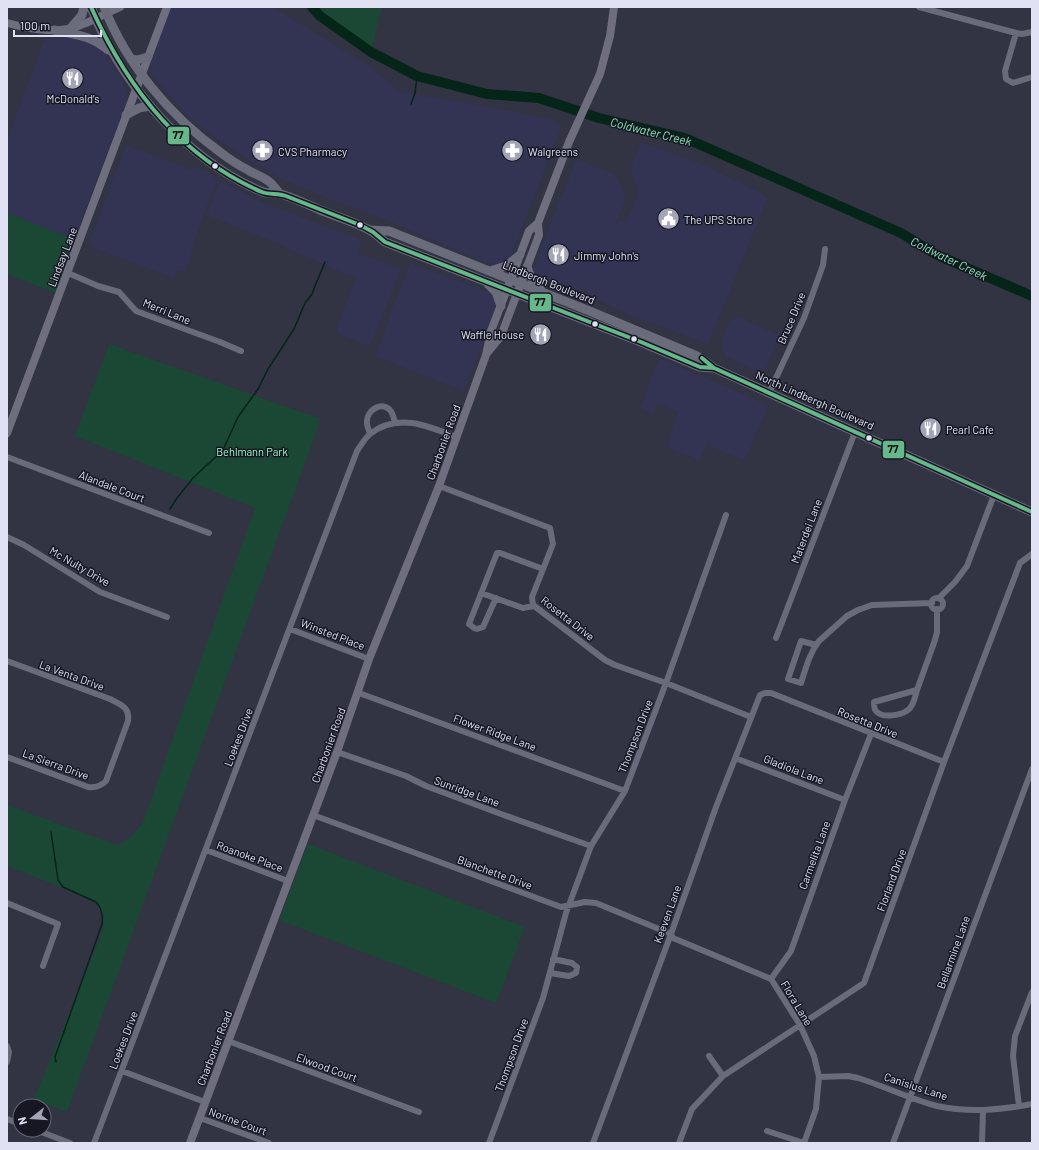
<svg xmlns="http://www.w3.org/2000/svg" width="1039" height="1150" viewBox="0 0 1039 1150" font-family="Barlow,sans-serif">
<style>
.built{fill:#333454}
.green{fill:#1b4834}
.lines{fill:none;stroke-linecap:round;stroke-linejoin:round}
.stream{stroke:#052518;stroke-width:1.5}
.river{stroke:#052518;stroke-width:10}
.street{stroke:#6a6b7a;stroke-width:6}
.secondary{stroke:#6e6e7f;stroke-width:8}
.primary{stroke:#6a6b7b;stroke-width:9}
.bus-1-casing{stroke:#161723;stroke-width:7}
.bus-1{stroke:#66b88b;stroke-width:4}
.bus-dot{fill:#e0e2f4;stroke:#161723;stroke-width:1.5}
.labels{text-anchor:middle;dominant-baseline:central;stroke-width:3;stroke-linejoin:round;paint-order:stroke}
.poi-label{font-size:11px;fill:#e0e2f4;stroke:#161723;text-anchor:start}
.street-label{font-size:11px;fill:#e0e2f4;stroke:#161723}
.park-label{font-size:11px;fill:#9bfbc7;stroke:#161723}
.water-label{font-size:12px;font-style:italic;fill:#89e8b5;stroke:#161723}
.line-badge{stroke:#161723;stroke-width:1.5}
.pale-badge-label{font-size:11px;text-anchor:middle;font-weight:bold;fill:#111}
</style>
<rect width="100%" height="100%" fill="#323343"/>
<!-- built -->
<path class="built" d="M171 7H273L366 64 401 92 491 107 554 120 561 127 511 256 506 262 497 264 487 263 389 221 329 199 282 179 244 157 214 137 186 114 150 73 154 49Z
M77 37 102 49 123 81 127 94V101L74 239 7 213V140L45 38Z
M641 142 702 164 761 193 767 199 708 344 633 316 587 294 584 287 580 295 537 278 533 271 549 226 576 161 578 160 614 174 626 196 614 228 620 221 626 223 639 193 631 170Z
M126 145 192 170 195 167 208 172 215 177 217 183 214 187 194 241 190 259 185 272 177 270 174 278 94 248 90 241Z
M222 181 259 201 362 240 357 253 401 269 371 344 367 346 338 333 337 327 356 279 279 244 207 215 219 183Z
M410 263 489 292 494 296 496 300V307L464 391 375 356Z
M738 317 779 335 765 369 756 371 725 356 721 341 730 320Z
M659 358 768 405 745 460 713 448 708 442 699 460 668 448V445L678 412 658 403 653 413 640 408Z"/>
<!-- green -->
<path class="green" d="M312 7H382L371 52 320 16Z
M7 213 74 239 56 293 7 274Z
M109 344 321 419 67 1112 34 1099 103 931 104 916 96 901 7 866V805L117 845C129 840 135 833 143 822L255 508 75 436Z
M308 844 525 927 496 1003 279 920Z"/>
<g class="lines">
<!-- stream -->
<path class="stream" d="M411 104 415 93 417 76
M170 509 177 498 193 478 223 450 238 417 258 389 268 369 294 329 305 303 312 294 315 286 325 262
M51 832 58 880 63 887 96 902C102 908 103 915 102 924L55 1057 56 1062"/>
<!-- river -->
<path class="river" d="M312 7 320 16 371 52 417 76 487 94 539 98 599 118 685 138 901 233 937 255 1032 296"/>
<!-- street -->
<path class="street" d="M919 7 1016 33 1022 34 1032 32
M1016 33 1005 71 1006 79 1013 83 1032 77
M68 273 98 286 119 292 136 311 144 314 220 342 241 351
M769 393 804 318 823 265 825 249
M370 434C369 430 366 425 367 421 367 410 382 401 390 410 393 413 394 419 395 422
M7 457 209 533
M439 486 550 528 553 544 532 597 533 605 605 660 615 665 666 683 751 717
M7 537 24 545 100 592 167 617
M481 593 523 608 534 606
M496 598 483 627 477 629 474 628 469 624 471 619 497 553H500L543 569
M939 598 955 582 967 566 994 495
M931 604a6 6 0 1 1 12 0a6 6 0 1 1-12 0Z
M290 629 369 659
M776 638 855 432
M816 645 801 641 788 679 801 683C806 668 809 654 819 641L847 616 858 610 872 605 932 603
M7 661 110 699C121 705 130 707 128 721L106 781C101 786 96 788 88 787L7 757
M917 690C915 696 914 706 908 710 902 715 882 719 876 711 874 709 874 705 874 702L917 690 935 640 937 632V609
M359 693 625 791
M337 752 406 776 426 786 501 814 591 846
M735 758 845 800
M313 815 561 907 585 902 596 903 671 934 673 938 771 979 800 1025 814 1056 819 1077 816 1109 804 1143
M206 850 288 881
M7 903 58 924 43 966
M550 973 569 976 576 973 577 967 572 963 553 959
M771 979 791 951 845 800 871 734
M228 1041 419 1112
M7 1046 9 1052 7 1062
M709 1056 723 1076
M122 1071 205 1102
M819 1077 848 1076 858 1078C884 1086 910 1099 937 1106 969 1113 1000 1110 1032 1104
M1019 1106 1013 1056 1015 1036 1032 992
M200 1118 269 1143
M7 1119 20 1124
M36 1130 70 1143
M767 1131 804 1143
M94 1143 357 451C361 445 365 438 370 434 397 412 429 426 456 437
M489 1143 543 998 566 913 591 846 625 791 666 683 726 515
M593 1143 671 934 716 807 760 695 765 693H771L944 762
M679 1143 692 1109 723 1076 864 983 944 762 1020 563 1032 554
M893 1143 1032 769
M982 1143 983 1111"/>
<!-- secondary -->
<path class="secondary" d="M7 23C33 30 61 35 86 23 98 18 108 12 120 7
M488 352 501 336 539 235 538 223 569 142 600 74 610 36 614 7
M7 433 167 7
M190 1143 337 752 369 659 439 486 486 355 491 331 514 271 529 231 538 223"/>
<!-- primary -->
<path class="primary" d="M91 7C121 83 185 160 263 192 268 194 275 192 281 194 294 198 307 204 320 210 335 216 358 223 371 231 376 234 380 238 385 242L641 342 700 367 714 368
M104 7C127 65 170 116 220 152 229 159 238 165 248 170 254 174 261 176 267 180 272 183 276 189 279 193
M70 29 82 15 84 7
M54 30C76 35 91 35 108 50
M131 59 137 60 148 57
M126 115 139 108 150 106
M370 230 389 231 592 312 697 356 702 359 714 368 1032 512
M527 267 532 280 541 290
M490 271 506 266 520 255
M488 284 496 292 501 306"/>
<defs>
<path id="bus-1" d="M91 7C126 85 180 157 262 192 269 195 278 193 286 196L360 225 373 232 385 242 641 342 700 367 714 368
M702 358 714 368 1032 512"/>
</defs>
<!-- bus-1 casing -->
<use href="#bus-1" class="bus-1-casing"/>
<!-- bus-1 -->
<use href="#bus-1" class="bus-1"/>
</g>
<!-- icons -->
<defs>
<symbol id="restaurant-disc" viewBox="-11 -11 22 22"><circle r="9.5" fill="#a3a5b6" stroke="#161723"/><path d="M-5-6h1v4h1v-4h1v4h1v-4h1v5L-1.5 .5V6h-2V.5L-5-1ZM5-6V6H3V1.5H1.5Q1.5-4 5-6Z" fill="#fff"/></symbol>
<symbol id="pharmacy-disc" viewBox="-11 -11 22 22"><circle r="9.5" fill="#a3a5b6" stroke="#161723"/><path d="M-2-6h4v4h4v4h-4v4h-4v-4h-4v-4h4Z" fill="#fff"/></symbol>
<symbol id="civic-disc" viewBox="-11 -11 22 22"><circle r="9.5" fill="#a3a5b6" stroke="#161723"/><path d="M-.6-6.5H3V-4.5H.6V-3L4-1V1h2V6H-6V1h2V-1L-.6-3ZM-1.2 2.5V6h2.4V2.5Z" fill="#fff"/></symbol>
</defs>
<g fill-rule="evenodd">
<use href="#restaurant-disc" x="60" y="66" width="25" height="25"/>
<use href="#pharmacy-disc" x="250" y="138" width="25" height="25"/>
<use href="#pharmacy-disc" x="500" y="138" width="25" height="25"/>
<use href="#civic-disc" x="656" y="206" width="25" height="25"/>
<use href="#restaurant-disc" x="546" y="242" width="25" height="25"/>
<use href="#restaurant-disc" x="528" y="322" width="25" height="25"/>
<use href="#restaurant-disc" x="918" y="416" width="25" height="25"/>
</g>
<!-- markers -->
<g class="bus-dot">
<circle cx="215" cy="166" r="3.5"/>
<circle cx="360" cy="225" r="3.5"/>
<circle cx="595" cy="324" r="3.5"/>
<circle cx="634" cy="339" r="3.5"/>
<circle cx="869" cy="438" r="3.5"/>
</g>
<g class="labels">
<!-- poi labels -->
<g class="poi-label">
<text x="73" y="98" text-anchor="middle">McDonald's</text>
<text x="278" y="151">CVS Pharmacy</text>
<text x="528" y="151">Walgreens</text>
<text x="684" y="219">The UPS Store</text>
<text x="574" y="255">Jimmy John's</text>
<text x="524" y="334" text-anchor="end">Waffle House</text>
<text x="946" y="429">Pearl Cafe</text>
</g>
<!-- street labels -->
<g class="street-label">
<text transform="translate(62 257) rotate(-69)">Lindsay Lane</text>
<text transform="translate(549 282) rotate(22)">Lindbergh Boulevard</text>
<text transform="translate(167 311) rotate(22)">Merri Lane</text>
<text transform="translate(791 318) rotate(-67)">Bruce Drive</text>
<text transform="translate(815 400) rotate(24)">North Lindbergh Boulevard</text>
<text transform="translate(443 442) rotate(-70)">Charbonier Road</text>
<text transform="translate(112 486) rotate(21)">Alandale Court</text>
<text transform="translate(806 531) rotate(-69)">Materdei Lane</text>
<text transform="translate(80 566) rotate(30)">Mc Nulty Drive</text>
<text transform="translate(568 618) rotate(38)">Rosetta Drive</text>
<text transform="translate(333 634) rotate(21)">Winsted Place</text>
<text transform="translate(72 675) rotate(20)">La Venta Drive</text>
<text transform="translate(868 722) rotate(22)">Rosetta Drive</text>
<text transform="translate(495 732) rotate(20)">Flower Ridge Lane</text>
<text transform="translate(635 736) rotate(-69)">Thompson Drive</text>
<text transform="translate(238 737) rotate(-69)">Loekes Drive</text>
<text transform="translate(328 745) rotate(-70)">Charbonier Road</text>
<text transform="translate(56 764) rotate(20)">La Sierra Drive</text>
<text transform="translate(794 769) rotate(21)">Gladiola Lane</text>
<text transform="translate(467 791) rotate(20)">Sunridge Lane</text>
<text transform="translate(814 855) rotate(-70)">Carmelita Lane</text>
<text transform="translate(250 856) rotate(20)">Roanoke Place</text>
<text transform="translate(495 872) rotate(20)">Blanchette Drive</text>
<text transform="translate(891 880) rotate(-70)">Florland Drive</text>
<text transform="translate(667 914) rotate(-70)">Keeven Lane</text>
<text transform="translate(953 952) rotate(-70)">Bellarmine Lane</text>
<text transform="translate(797 1003) rotate(59)">Flora Lane</text>
<text transform="translate(123 1040) rotate(-69)">Loekes Drive</text>
<text transform="translate(214 1048) rotate(-69)">Charbonier Road</text>
<text transform="translate(511 1055) rotate(-70)">Thompson Drive</text>
<text transform="translate(327 1067) rotate(20)">Elwood Court</text>
<text transform="translate(916 1086) rotate(18)">Canisius Lane</text>
<text transform="translate(238 1121) rotate(20)">Norine Court</text>
</g>
<!-- park labels -->
<g class="park-label">
<text x="252" y="451">Behlmann Park</text>
</g>
<!-- water labels -->
<g class="water-label">
<text transform="translate(651 131) rotate(14)">Coldwater Creek</text>
<text transform="translate(949 258) rotate(26)">Coldwater Creek</text>
</g>
</g>
<g class="line-badge">
<rect x="167" y="126" width="23" height="19" rx="4" fill="#66b88b"/>
<rect x="529" y="293" width="23" height="19" rx="4" fill="#66b88b"/>
<rect x="882" y="440" width="23" height="19" rx="4" fill="#66b88b"/>
</g>
<g class="pale-badge-label">
<text x="178" y="139">77</text>
<text x="540" y="306">77</text>
<text x="893" y="453">77</text>
</g>
<!-- border -->
<rect width="1039" height="1150" fill="none" stroke="#e0e2f4" stroke-width="16"/>
<!-- north arrow -->
<g transform="translate(32 1118) rotate(253)"><circle r="19" fill="#161723" stroke="#676877"/>
<path d="M0-3L7 15L0 10L-7 15Z" fill="#a3a5b6"/>
<text y="-6" font-size="11" font-weight="bold" text-anchor="middle" fill="#e0e2f4">N</text>
</g>
<!-- scale -->
<path d="M14 30v6h87v-6" fill="none" stroke="#e0e2f4" stroke-width="2"/>
<text x="20" y="30" font-size="12" fill="#e0e2f4" stroke="#161723" stroke-width="3" paint-order="stroke">100 m</text>
</svg>
